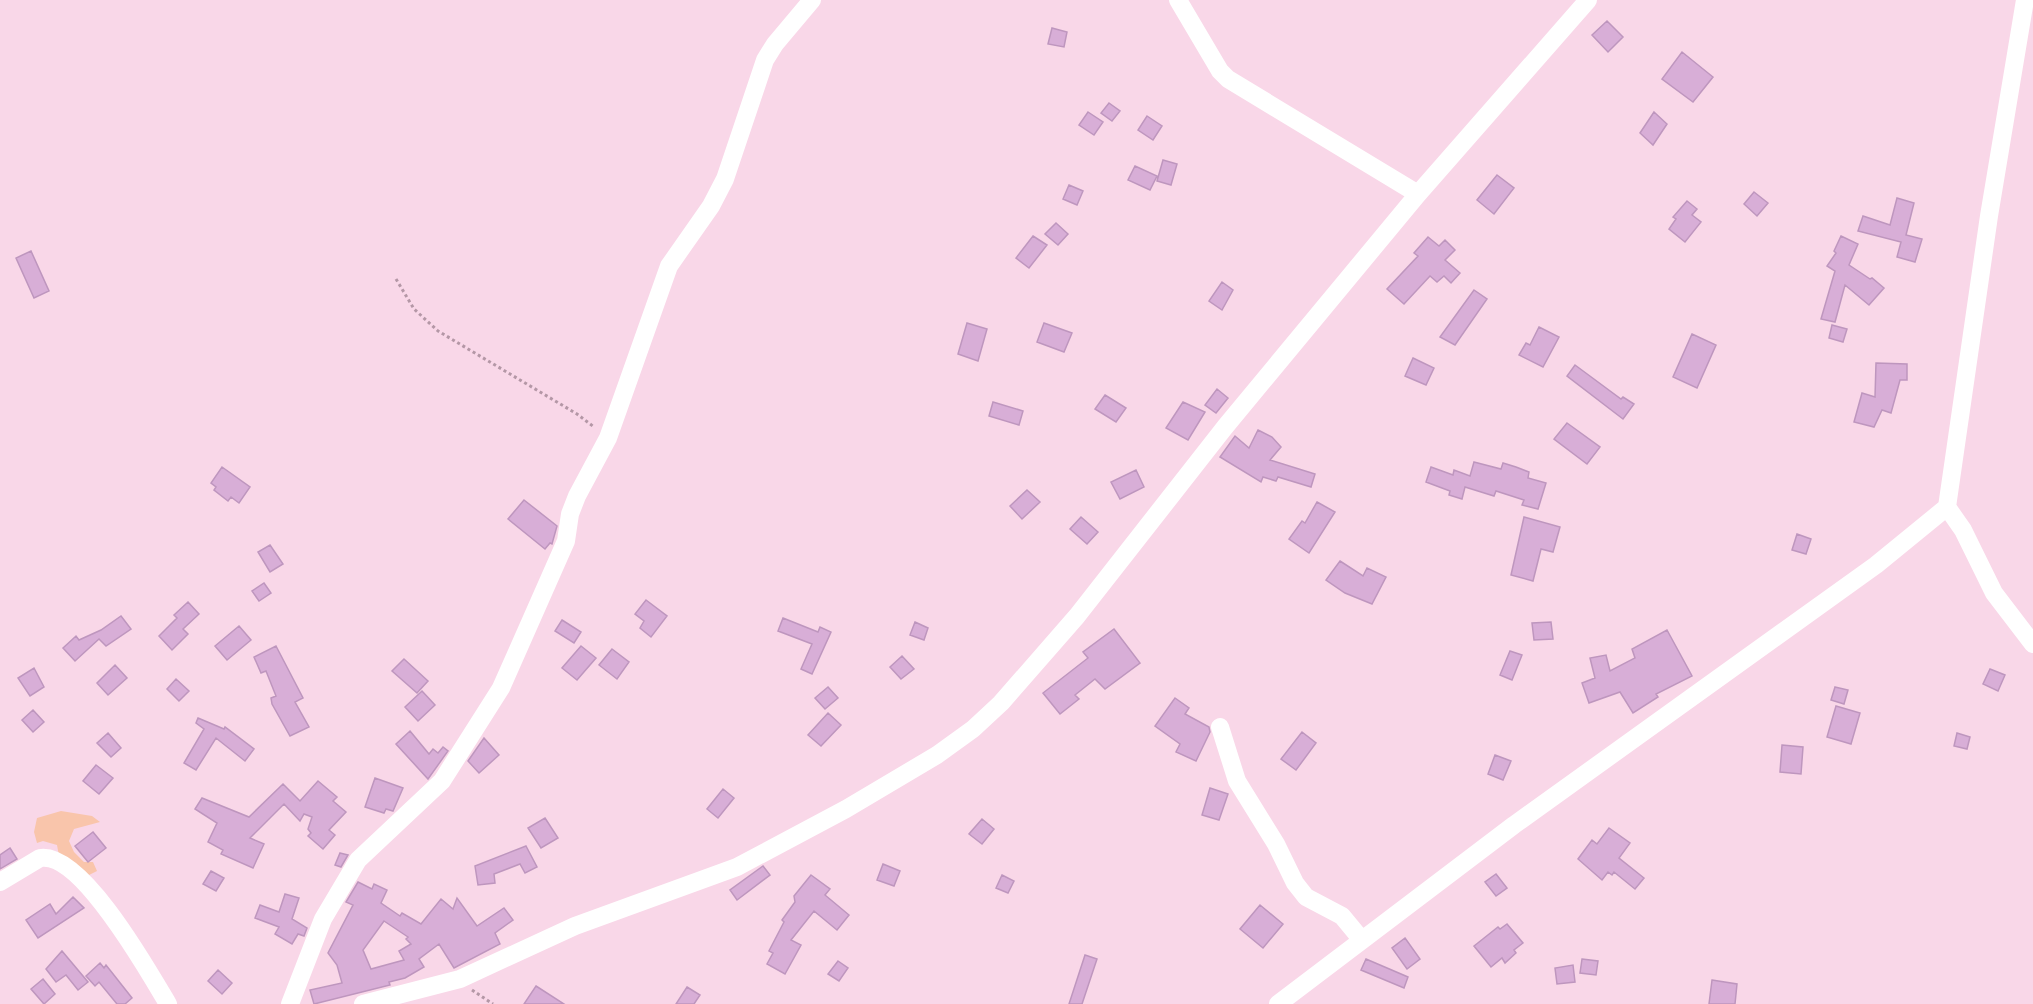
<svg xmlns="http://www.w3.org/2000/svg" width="2033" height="1004" viewBox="0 0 2033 1004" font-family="Jost,sans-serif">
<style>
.green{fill:#f9c5ab}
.building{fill:#d8aed7;stroke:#be96be;stroke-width:1.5;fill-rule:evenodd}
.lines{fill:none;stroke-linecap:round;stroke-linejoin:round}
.path{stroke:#b497a6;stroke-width:3;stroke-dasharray:3 3;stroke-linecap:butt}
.minor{stroke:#fff;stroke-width:18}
</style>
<rect width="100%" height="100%" fill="#f9d7e8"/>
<!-- green -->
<path class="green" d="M61 811 92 816 100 822 74 829 69 841 74 852 84 862H93L97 871 89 875 59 856 57 845 43 841 37 843 34 832 37 818Z"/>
<!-- building -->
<path class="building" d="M1607 21 1623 37 1608 52 1592 35Z
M1052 28 1067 32 1064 47 1048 44Z
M1682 52 1713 77 1693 102 1662 79Z
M1109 103 1120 111 1112 121 1101 113Z
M1088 112 1103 122 1094 135 1079 125Z
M1654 112 1667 124 1653 145 1640 133Z
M1147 116 1162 126 1153 140 1138 130Z
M1163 160 1177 164 1171 185 1157 181Z
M1135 166 1157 176 1150 190 1128 180Z
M1497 175 1514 188 1494 214 1477 200Z
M1069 185 1083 191 1077 205 1063 199Z
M1754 192 1768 203 1757 216 1744 204Z
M1897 198 1914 203 1906 235 1922 239 1915 262 1897 257 1901 242 1858 231 1863 216 1890 225Z
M1687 201 1697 209 1692 215 1701 222 1685 242 1669 229 1676 219 1673 217Z
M1056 223 1068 234 1058 245 1045 234Z
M1033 236 1047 245 1029 268 1016 258Z
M1841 236 1858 244 1849 265 1870 279 1872 278 1884 288 1869 305 1845 285 1835 322 1821 319 1835 271 1827 266 1836 253 1834 251Z
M1428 237 1439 246 1445 240 1455 250 1445 260 1460 273 1451 283 1444 276 1437 282 1430 276 1404 304 1387 289 1418 256 1414 253Z
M31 251 49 291 34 298 16 258Z
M1222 282 1233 290 1222 310 1209 301Z
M1474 290 1487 299 1455 345 1440 337Z
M967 323 987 329 978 361 958 354Z
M1044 323 1072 333 1064 352 1037 342Z
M1832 325 1847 329 1843 342 1829 338Z
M1539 327 1559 337 1543 367 1519 355 1526 343 1530 345Z
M1692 334 1716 345 1697 388 1673 377Z
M1413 358 1434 368 1426 385 1405 376Z
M1876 363 1907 364V380H1900L1891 413 1882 410 1874 427 1854 422 1862 393 1875 397Z
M1575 365 1621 399 1623 397 1634 404 1623 419 1567 376Z
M1217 389 1228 398 1216 413 1205 405Z
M1105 395 1126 408 1116 422 1095 409Z
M993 402 1023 411 1019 425 989 416Z
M1183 402 1205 412 1188 440 1166 428Z
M1567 423 1600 447 1587 464 1554 439Z
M1258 430 1272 437 1281 447 1270 460 1315 474 1311 487 1278 477 1276 481 1263 477 1261 482 1220 457 1235 436 1249 448Z
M1474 462 1501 469 1503 463 1516 467 1529 472 1528 478 1546 483 1538 509 1522 505 1524 500 1496 491 1494 496 1465 487 1462 499 1449 495 1450 491 1426 482 1431 467 1453 475 1454 470 1470 476Z
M222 467 250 487 239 503 231 497 228 501 214 490 216 487 211 483Z
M1136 470 1144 487 1120 499 1111 482Z
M1027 490 1040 502 1022 519 1010 506Z
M524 500 557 526 552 544 550 543 545 549 508 519Z
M1317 502 1335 512 1309 553 1289 539 1302 521 1305 523Z
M1081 517 1098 532 1087 544 1070 529Z
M1524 517 1560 527 1553 552 1541 549 1533 581 1511 575Z
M1797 534 1811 539 1806 554 1792 550Z
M270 545 283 564 270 572 258 552Z
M1340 561 1363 576 1367 568 1386 577 1372 604 1345 593 1326 580Z
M264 583 271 593 259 601 252 591Z
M646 600 667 616 651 637 640 628 644 621 635 614Z
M188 602 199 614 183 629 188 634 172 650 159 636 177 618 174 615Z
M121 616 131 629 106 646 99 639 75 661 63 648 76 636 79 640 101 630Z
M783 618 818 632 820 627 831 632 812 674 801 669 812 644 778 631Z
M562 620 581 632 574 643 555 631Z
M915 622 928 628 924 640 910 635Z
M1551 622 1553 639 1534 640 1532 623Z
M239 626 251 640 227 660 215 646Z
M1114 629 1140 663 1105 689 1095 679 1075 695 1079 699 1060 714 1043 693 1088 658 1083 652Z
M1667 630 1692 676 1656 694 1658 697 1633 713 1620 692 1589 703 1582 683 1595 678 1590 658 1606 655 1610 671 1635 658 1632 649Z
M276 646 303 698 295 702 309 727 290 736 272 704 271 698 276 696 266 671 261 673 254 657Z
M581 646 596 658 577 680 562 668Z
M612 649 629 662 617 679 599 665Z
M1510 651 1522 655 1512 680 1500 675Z
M902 656 914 669 901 679 890 667Z
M404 659 428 681 417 693 392 671Z
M115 665 127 678 108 695 97 683Z
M34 668 44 687 30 696 18 678Z
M1990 669 2005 675 1998 691 1983 684Z
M176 679 189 691 179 701 167 689Z
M828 687 838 698 825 709 815 698Z
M1835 687 1848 690 1844 704 1831 700Z
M422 691 435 705 418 721 405 707Z
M1175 698 1189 708 1185 714 1209 727 1210 732 1196 761 1176 752 1180 744 1155 726Z
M1836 706 1860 713 1851 744 1827 737Z
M33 710 44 722 33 732 22 720Z
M828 713 841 725 821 746 808 735Z
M198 718 224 729 225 727 254 749 245 761 216 738 196 770 184 763 204 729 196 723Z
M410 731 429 754 433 749 438 753 443 747 448 751 428 779 396 744Z
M1302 732 1316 743 1296 770 1281 759Z
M108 733 121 748 111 757 97 743Z
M1957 733 1970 737 1967 749 1954 746Z
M484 738 499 755 479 773 468 761Z
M1782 745 1803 747 1801 774 1780 772Z
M1495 755 1511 761 1503 780 1488 774Z
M96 765 113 778 99 794 83 781Z
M375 778 403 788 393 811 386 809 384 813 365 807Z
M318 781 337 797 333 801 346 812 329 830 335 835 323 849 308 836 311 833 308 829 312 817 304 814 300 821 284 804 250 838 264 844 253 868 221 854 223 850 208 842 217 823 195 809 202 798 249 817 283 784 300 801Z
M1210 788 1228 794 1219 820 1202 815Z
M723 789 734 798 718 818 707 809Z
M545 818 558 838 541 848 528 828Z
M982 819 994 829 982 844 969 834Z
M1609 828 1630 843 1619 858 1644 878 1635 889 1614 872 1612 875 1608 872 1602 880 1578 859 1592 840 1597 844Z
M93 832 106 848 88 862 75 846Z
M526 846 537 867 525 873 520 864 494 874 495 883 478 885 475 866Z
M10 848 17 859 0 869V855Z
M340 853 348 855 341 867 335 865Z
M883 864 900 871 894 886 877 880Z
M763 866 770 875 737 900 730 890Z
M211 871 224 878 216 891 203 884Z
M1496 874 1507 888 1496 896 1485 882Z
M811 875 830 889 825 895 849 915 837 930 814 911 791 940 801 945 785 974 767 964 773 953 769 951 784 922 782 920 795 902 794 896Z
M1002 875 1014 881 1008 893 996 888Z
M358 882 372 889 374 884 387 890 381 903 400 916 402 913 421 924 441 899 453 909 457 898 477 926 504 908 513 920 495 933 500 944 454 968 439 944 419 959 424 967 405 978 389 982 390 985 314 1004 310 990 342 983 337 965 328 953 353 905 346 902ZM384 921 408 937 406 939 411 944 399 951 404 960 371 969 363 950Z
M285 894 299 898 292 919 307 928 304 936 298 934 292 944 275 934 279 927 255 918 260 905 279 912Z
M73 897 84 908 38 938 26 920 50 904 56 914Z
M1260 905 1283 924 1263 948 1240 929Z
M1507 924 1523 943 1514 950 1516 953 1505 963 1502 958 1491 967 1474 946 1498 927 1500 929Z
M1405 938 1420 959 1407 969 1392 948Z
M62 951 88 982 78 990 66 975 56 982 46 969Z
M1085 955 1097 959 1082 1004H1069Z
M1366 959 1408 977 1404 988 1361 970Z
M1582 959 1598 961 1596 975 1580 973Z
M838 961 848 968 839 981 828 974Z
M100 963 104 968 106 965 132 998 125 1004H117L99 982 95 986 86 976Z
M1573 965 1575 982 1557 984 1555 968Z
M218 970 232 983 222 994 208 981Z
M43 979 55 994 44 1004 31 989Z
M1712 980 1737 984 1735 1004H1709Z
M536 986 564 1004H524Z
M687 987 700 995 694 1004H676Z"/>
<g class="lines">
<!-- path -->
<path class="path" d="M396 279 414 309 438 331 577 414 594 427
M472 990 493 1004"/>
<!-- minor -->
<path class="minor" d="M1178 0 1220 71 1228 79 1418 194
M1947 507 1963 530 1994 593 2033 644
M1220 727 1237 781 1276 844 1295 883 1306 897 1342 916 1361 939
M0 882 40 858C81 851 149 972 168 1004
M290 1004 323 919 358 860 442 781 501 688 566 541 570 514 577 496 608 438 669 266 711 206 725 179 765 60 775 44 812 0
M363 1004 460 979 575 926 737 867 846 809 937 755 973 729 1001 703 1077 616 1225 427 1418 194 1588 0
M1278 1004 1514 825 1876 565 1947 507 1989 216 2025 0"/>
</g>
</svg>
